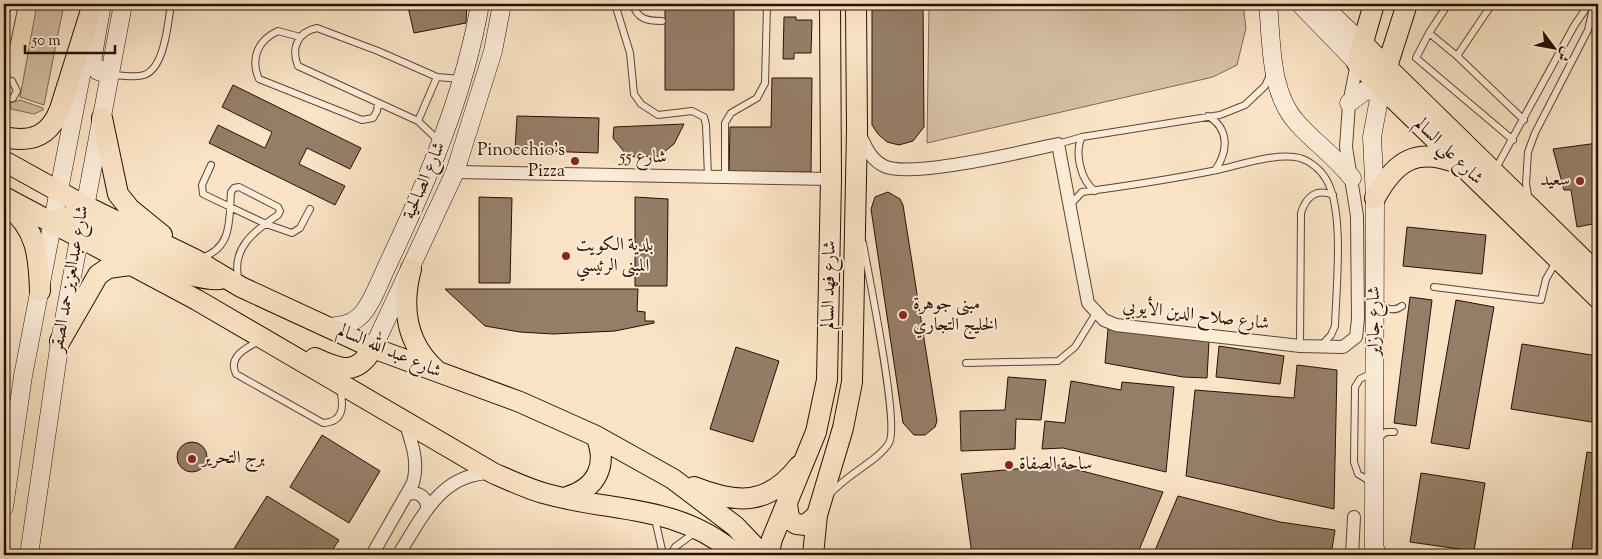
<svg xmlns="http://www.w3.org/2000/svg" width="1602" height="559" viewBox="0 0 1602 559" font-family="'Sorts Mill Goudy',Amiri,serif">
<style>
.green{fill:#d6c0a4;stroke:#7e6854}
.building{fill:#957e68;stroke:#271003}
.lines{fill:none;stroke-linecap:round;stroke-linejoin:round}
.lane-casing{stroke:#5c4534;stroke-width:8}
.street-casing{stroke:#5c4534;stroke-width:14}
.secondary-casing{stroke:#271003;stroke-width:19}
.primary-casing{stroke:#271003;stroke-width:22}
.lane{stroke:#fcedd9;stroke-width:6}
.street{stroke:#fcedd9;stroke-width:12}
.secondary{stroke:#fcedd9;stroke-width:18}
.primary{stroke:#fae4c5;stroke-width:20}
.poi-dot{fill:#8f2418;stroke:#fcedd9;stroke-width:2}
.labels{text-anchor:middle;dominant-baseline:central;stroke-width:4;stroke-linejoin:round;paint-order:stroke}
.poi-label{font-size:18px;fill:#271003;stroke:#fcedd9;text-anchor:start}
.street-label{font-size:18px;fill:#271003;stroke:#fcedd9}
</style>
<rect width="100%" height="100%" fill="#fae4c5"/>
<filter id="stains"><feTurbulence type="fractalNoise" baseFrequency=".004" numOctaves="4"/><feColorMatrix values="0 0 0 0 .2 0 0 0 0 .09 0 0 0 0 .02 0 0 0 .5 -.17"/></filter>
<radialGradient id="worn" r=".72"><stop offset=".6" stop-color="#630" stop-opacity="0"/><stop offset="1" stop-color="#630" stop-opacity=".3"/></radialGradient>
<!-- green -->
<path class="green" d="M37 4H64L44 105 20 97Z
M929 4H1243L1246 28 1237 65 1213 77 927 143Z
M20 100 43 108V110L34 114 11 109 10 103Z"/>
<!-- building -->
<path class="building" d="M414 4H467L466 23 414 33 408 7 414 6Z
M665 4H734V90H665Z
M872 4H923L924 127 913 141 899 145 887 142 878 134 872 125Z
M784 17H796V20H812L811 53H794V59H783Z
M772 78H812L811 172H729L730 127H771Z
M233 85 361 148 350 169 307 148 299 164 345 186 335 205 209 143 218 125 265 148 272 132 222 107Z
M517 116 599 118 598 153 515 150Z
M684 124 674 144 659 156 635 157 626 154 613 138 614 127Z
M1598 143V195H1593L1598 223 1577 227 1571 190H1564L1553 149Z
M888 192 900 199 903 205 937 421 935 427 925 435H914L903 423 871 209 875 197Z
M479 197 512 198 510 283H479Z
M635 197 668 199 667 286H635Z
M1407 227 1486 235 1482 274 1403 266Z
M445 289H638L637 311 645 312V321H654V323L615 331 553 334 520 332 485 326Z
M1410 297 1432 300 1416 426 1394 423Z
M1456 300 1494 307 1469 449 1431 443Z
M1108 329 1209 341 1207 378 1183 377 1105 363Z
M1522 344 1598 356V423L1511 409Z
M1219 346 1284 356 1280 384 1216 377Z
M736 347 779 361 753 442 710 429Z
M1297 365 1337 370 1334 509 1186 476 1195 390 1294 398Z
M1008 377 1046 380 1041 420 1016 419 1015 449 961 451 960 411 1005 410Z
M1071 381 1121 390 1122 382 1174 387 1166 472 1063 448 1042 449 1045 421 1065 423Z
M322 435 380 471 349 523 290 487Z
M177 457a15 15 0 1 1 30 0a15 15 0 1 1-30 0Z
M1587 452 1598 454V555H1571Z
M1059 465 1163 492 1137 555H972L961 474Z
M1421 473 1485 483 1474 551 1410 542Z
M267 496 339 540 329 555H230Z
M1178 496 1280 522 1335 530 1331 555H1153Z"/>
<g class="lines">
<defs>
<path id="lane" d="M615 4 630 53 634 94 641 104 658 115 692 111 704 117 706 125 708 177
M633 4C637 19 647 21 662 21
M1448 4 1429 33 1457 56 1524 120
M1429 33 1416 58 1513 140
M300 37 278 31C258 40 250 58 259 79L362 120 373 118 377 111 378 103
M1457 56 1492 4
M4 57 15 4
M112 75C122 75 135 78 144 75 165 68 168 22 171 4
M4 79 12 81 17 91 13 98 4 100
M1208 116C1230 129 1228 152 1215 170
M418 121 437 77
M1082 137C1074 153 1081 181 1095 191
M439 141 418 121 298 66C291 49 297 32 317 28L378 51 437 77 460 79
M1058 144 1082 137 1220 115 1245 105 1265 86 1271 73
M211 165 202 185 203 194 266 224 292 233 300 228 310 209
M1495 170 1574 26 1589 4
M725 177V123L731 113 757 98 765 83 767 4
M1529 200 1526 184 1528 152 1535 133 1588 30 1594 4
M1071 204 1082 192C1127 186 1172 179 1217 170 1240 165 1278 152 1300 158 1310 161 1321 170 1326 179 1345 210 1336 289 1335 326L1331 335 1322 345
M201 258C233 248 229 219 231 192L234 188 239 187 278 207 280 211 278 215C254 231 230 249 239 281
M1434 287 1541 300 1546 279 1557 260
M1377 301C1385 308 1393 313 1402 306
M261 340C248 347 227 356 236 374L323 423C344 422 344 406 340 389
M1300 346 1301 213C1306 197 1316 188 1333 195
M966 363 1058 361 1075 347 1096 313
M1372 373 1360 379 1355 387 1354 462 1358 474 1373 483
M1377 439 1386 432H1394
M831 493C846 475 879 460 889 443 900 425 868 273 863 243
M655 519 662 550 661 555
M670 555 675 547 694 533"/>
<path id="street" d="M859 133C866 147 870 159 884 166 910 179 1026 151 1058 144L1088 303 1104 320 1116 325 1300 346 1343 347 1356 337 1358 319 1357 216 1346 147 1349 104 1357 63
M455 172 831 179
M406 495C418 490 428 497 427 510
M372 555 413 483C419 462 412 443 405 422
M398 555C423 517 440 473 492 473
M1352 555 1354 517"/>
<path id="secondary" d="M102 4 92 61 98 71 110 75
M1268 4C1272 43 1269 93 1298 124 1316 144 1335 156 1352 178
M1300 4 1357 63
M1321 4 1362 43
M1349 103 1366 90 1376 92 1379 98
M328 327C339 326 350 325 359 317 371 307 381 278 388 264 428 179 464 96 480 4
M373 348 455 172 493 51 502 4
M4 507 23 376 86 50
M29 555 60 341 123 4
M1378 555 1374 547V517L1375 198 1372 137 1381 88"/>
<path id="primary" d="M1374 4 1357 63 1598 298
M1362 43 1598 274
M1384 76 1407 4
M102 118 118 194 130 209 162 235
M4 137C31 143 50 136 60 109L93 4
M4 161 85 206 196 260 241 287 373 348 520 402 596 436 673 479 735 526 763 555
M4 197 197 300 493 473C509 480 526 488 543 493 612 513 677 503 737 555
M1375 198C1395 161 1416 147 1457 163
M7 206C37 228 39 257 40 291
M53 224 62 217 74 218C113 235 179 282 220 279
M411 269C401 307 406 344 437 371
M60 341 98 275 108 268 130 265
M315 358C341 370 357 376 373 348
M694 487C737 504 768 506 799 466
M567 497C597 488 608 465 596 436
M787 504 789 518 796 524 806 525 817 515
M768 555 772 539 816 432 827 380 831 179 830 4
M813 555 817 515 843 428 852 382 857 129 856 4"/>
</defs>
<!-- lane casing -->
<use href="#lane" class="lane-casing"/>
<!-- street casing -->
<use href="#street" class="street-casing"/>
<!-- secondary casing -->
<use href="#secondary" class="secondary-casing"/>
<!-- primary casing -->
<use href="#primary" class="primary-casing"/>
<!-- lane -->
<use href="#lane" class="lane"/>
<!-- street -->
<use href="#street" class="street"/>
<!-- secondary -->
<use href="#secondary" class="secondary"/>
<!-- primary -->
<use href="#primary" class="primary"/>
</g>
<!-- markers -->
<g class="poi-dot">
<circle cx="575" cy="161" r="5"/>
<circle cx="1580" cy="181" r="5"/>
<circle cx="566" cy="256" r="5"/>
<circle cx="903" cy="315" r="5"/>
<circle cx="192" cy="459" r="5"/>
<circle cx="1009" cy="465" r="5"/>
</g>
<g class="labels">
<!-- poi labels -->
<g class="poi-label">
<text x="565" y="151" text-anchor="end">Pinocchio's<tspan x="565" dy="21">Pizza</tspan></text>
<text x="1570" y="181" text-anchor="end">سعيد</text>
<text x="576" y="246">بلدية الكويت<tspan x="576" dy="21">المبنى الرئيسي</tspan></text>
<text x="913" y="305">مبنى جوهرة<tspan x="913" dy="21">الخليج التجاري</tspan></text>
<text x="202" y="459">برج التحرير</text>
<text x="1019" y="465">ساحة الصفاة</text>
</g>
<!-- street labels -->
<g class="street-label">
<text transform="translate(1448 152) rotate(44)">شارع علي السالم</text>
<text transform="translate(643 158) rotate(1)">شارع 55</text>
<text transform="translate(425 181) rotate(-67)">شارع الصالحية</text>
<text transform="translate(71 279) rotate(-80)">شارع عبدالعزيز حمد الصقر</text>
<text transform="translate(830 285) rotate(-89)">شارع فهد السالم</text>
<text transform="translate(1196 316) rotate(7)">شارع صلاح الدين الأيوبي</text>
<text transform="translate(1375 321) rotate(-90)">شارع جازاير</text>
<text transform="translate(389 352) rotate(23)">شارع عبد الله السالم</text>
</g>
</g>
<!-- margin -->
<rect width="1602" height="559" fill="none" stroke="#fae4c5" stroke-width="20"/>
<rect x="5" y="5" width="1592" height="549" fill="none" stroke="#271003" stroke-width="2.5"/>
<rect x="10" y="10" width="1582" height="539" fill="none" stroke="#271003"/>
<!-- north arrow -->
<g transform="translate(1554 48) rotate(122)" stroke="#fcedd9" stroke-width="4" paint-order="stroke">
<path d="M0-4L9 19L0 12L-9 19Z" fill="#271003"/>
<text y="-8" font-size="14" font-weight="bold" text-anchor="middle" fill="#271003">ش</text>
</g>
<!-- scale -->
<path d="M25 45v8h90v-8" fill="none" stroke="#271003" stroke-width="2.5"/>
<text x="32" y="45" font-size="15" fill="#271003" stroke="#fcedd9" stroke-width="4" paint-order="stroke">50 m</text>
<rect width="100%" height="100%" filter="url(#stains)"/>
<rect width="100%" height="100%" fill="url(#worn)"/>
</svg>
